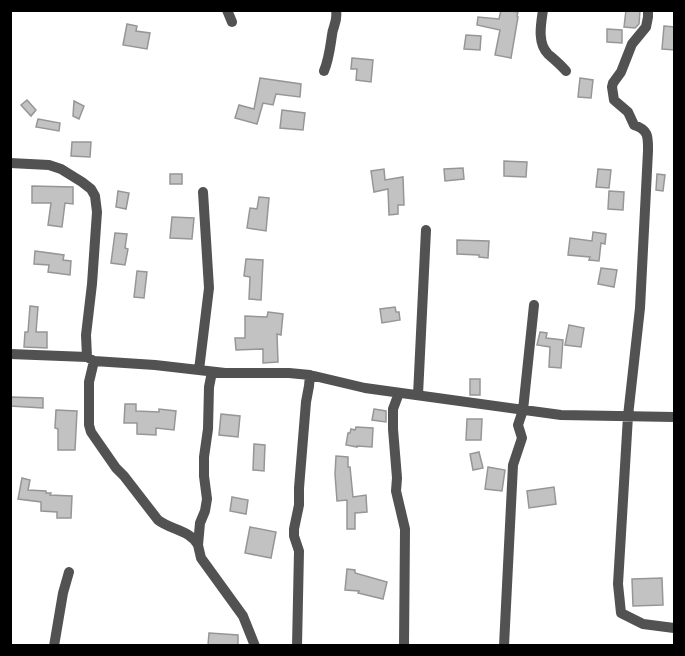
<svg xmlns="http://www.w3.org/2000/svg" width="685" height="656" viewBox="0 0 685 656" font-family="'Space Grotesk',sans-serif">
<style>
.building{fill:#c2c2c2;stroke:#969696;stroke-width:1.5}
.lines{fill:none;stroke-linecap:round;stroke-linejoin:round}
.street{stroke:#525252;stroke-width:10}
</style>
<rect width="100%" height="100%" fill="#fff"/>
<!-- building -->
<path class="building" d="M501 10 518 12 517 16 518 17 511 58 495 55 500 30 477 25 478 17 499 19Z
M626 10H640L639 24 635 28 624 27Z
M127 24 137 26 136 31 150 33 147 49 123 45Z
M664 26 675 27V50L662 49Z
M607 29 622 30V43L607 42Z
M466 35 481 36 480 50 464 49Z
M352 58 373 60 371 82 356 80 357 69H351Z
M260 78 301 84 300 97 276 94 273 105 263 103 257 124 235 118 239 105 254 109Z
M580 78 593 80 591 98 578 97Z
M27 100 36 110 31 116 21 105Z
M74 101 84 106 79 119 73 116Z
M282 110 305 113 303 130 280 128Z
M38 119 60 123 59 131 36 127Z
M72 142H91L90 157 71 156Z
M504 161 527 162 526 177 504 176Z
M463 168 464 179 445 181 444 169Z
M384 169 385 180 403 177 404 205H398V214L389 215 388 189 374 192 371 171Z
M598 169 611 170 609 188 596 187Z
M170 174H182V184H170Z
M657 174 665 175 663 191 656 190Z
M32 186 73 187V204L65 203 62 227 48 225 51 203H32Z
M118 191 129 193 126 209 116 207Z
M609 191 624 192 623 210 608 209Z
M259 197 269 198 266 231 247 228 250 208 257 209Z
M172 217 194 218 192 239 170 238Z
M593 232 606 234 605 244 601 243 599 261 589 260 590 257 568 255 570 238 592 241Z
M115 233 127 234 125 248 128 249 125 265 111 263Z
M457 240 489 241 488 258 479 257V255L457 254Z
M35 251 64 255 63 260 71 261 70 275 48 272 49 265 34 264Z
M246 259 263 260 261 300 249 299 250 277 244 276Z
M601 268 617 270 614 287 598 284Z
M137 271 147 272 144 298 134 297Z
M30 306 38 307 36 332H47V348L24 347 25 332H28Z
M395 307 396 312H399L400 320 382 323 380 309Z
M268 312 283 314 281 335 277 334 278 362 263 363V349L236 350 235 338H245V316L267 317Z
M569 325 584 328 581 347 565 345Z
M540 332 547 333 546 338 563 340 561 368 549 367 550 347 537 345Z
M470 379H480V395H470Z
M10 397 43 398V408L10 406Z
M125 404H136V411L159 412V409L176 411 174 430 156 428V435L137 434V423H124Z
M374 409 386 411V422L372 420Z
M56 410 77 411 75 450H58V429L55 428Z
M221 414 240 416 238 437 219 435Z
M467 419H482L481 440H466Z
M356 427 373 428 372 447 357 446V447L346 445 348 433H350L351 429 355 430Z
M254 444 265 445 264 471 253 470Z
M479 452 483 468 473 470 470 454Z
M336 456 348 457V467H350L353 497 366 495 367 512 355 513V529H347V500L337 501 335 474Z
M488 467 505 470 502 491 485 489Z
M22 478 30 480 28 490 46 491V493H51L50 495 72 496 71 518H57V512L41 511V502L18 499Z
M554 487 556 504 529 508 527 491Z
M232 497 248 500 246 514 230 511Z
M250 527 276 532 271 558 245 553Z
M347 569 355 570V573L387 582 383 599 358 593 359 591 345 590Z
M662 578 663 605 633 606 632 579Z
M209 633 238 635V645H208Z"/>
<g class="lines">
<!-- street -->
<path class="street" d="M227 10 232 22
M543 10C541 24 537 43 548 54 555 60 560 64 566 71
M648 10V17L646 27 632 44 621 72 613 83 612 87 614 100 628 112 634 125C649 130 648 137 648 151L640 308 628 416 618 584 621 613 643 624 674 628
M324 71C329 59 330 48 332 35 333 25 338 22 336 10
M10 163 49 165 61 169 82 182 91 189 95 196 97 212 92 284 86 335 87 357
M10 354 87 357 94 361 155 365 225 373H289L310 375 365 388 561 415 674 417
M94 361 89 382V425L91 432 116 468 124 476 158 520C171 530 190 530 198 545
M199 370 209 288 203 192
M212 372 209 387 208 429 204 457V476L207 499 205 511 200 523 198 545 201 558 243 616 255 646
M399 393 393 409V429L397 478 396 491 405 529 404 646
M418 395 426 230
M54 646 63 593 69 572
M297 646 299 551 294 536V529L299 505V488L306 402 309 386 310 375
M504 646 513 465 522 438 518 425 523 410 534 305"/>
</g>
<!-- border -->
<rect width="685" height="656" fill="none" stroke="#000000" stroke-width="24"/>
</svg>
